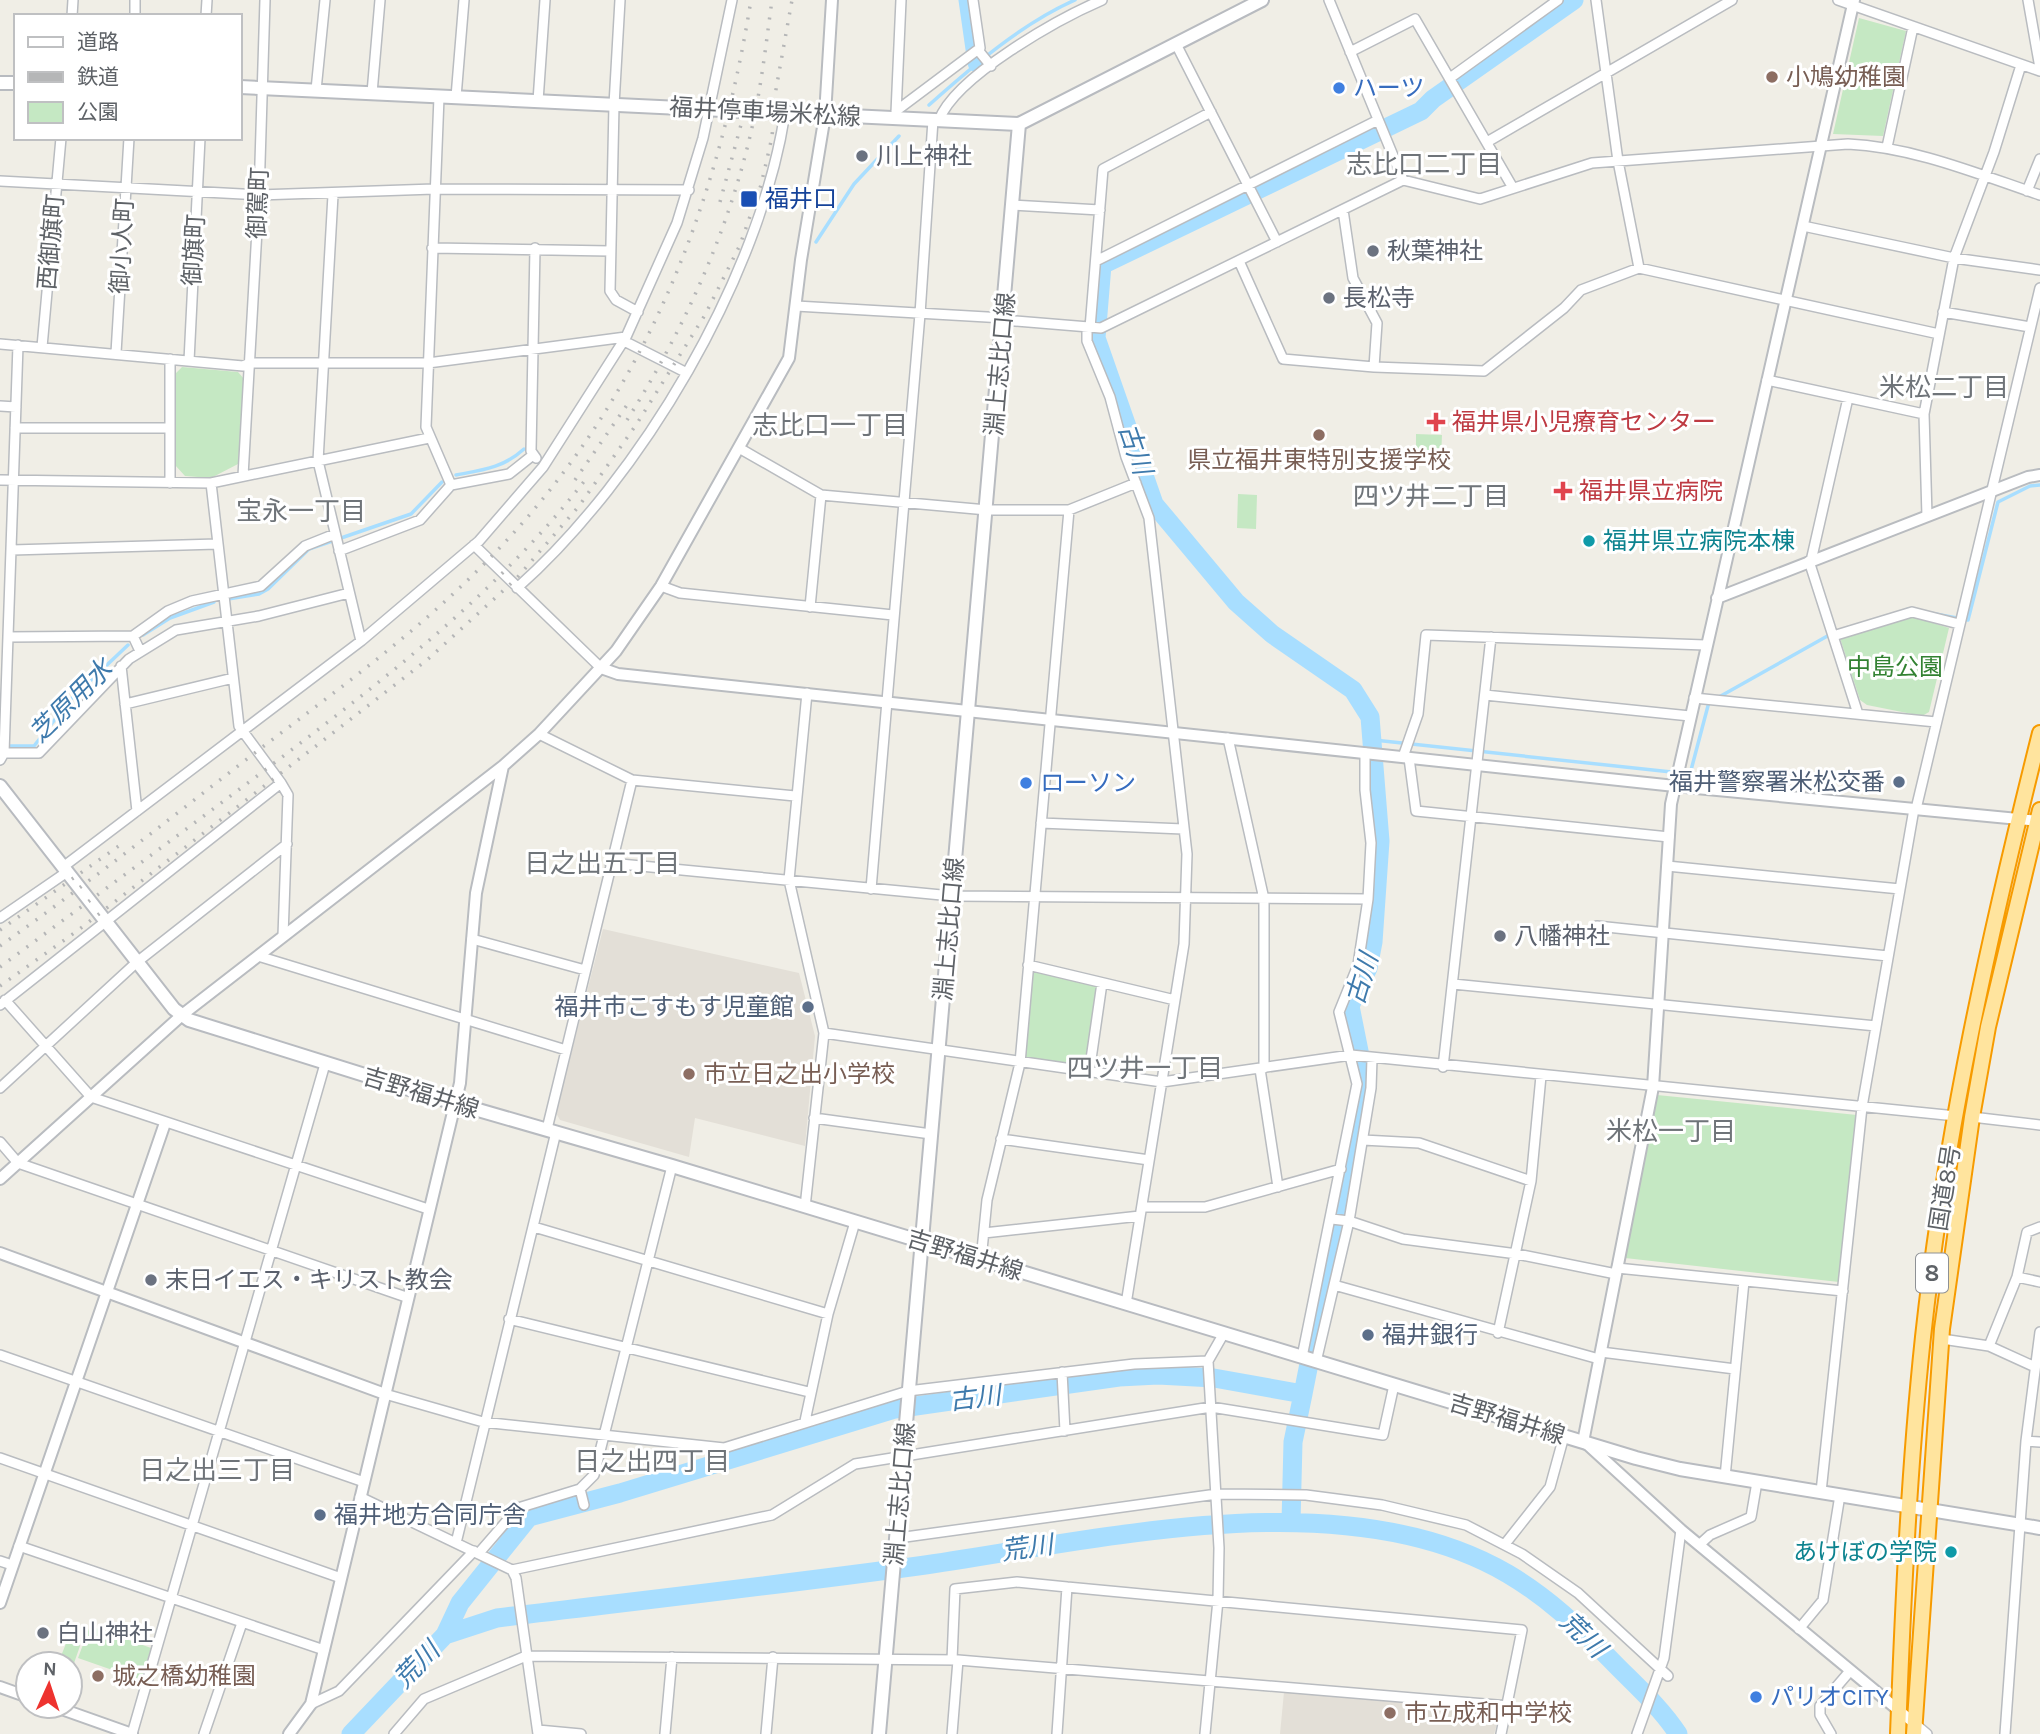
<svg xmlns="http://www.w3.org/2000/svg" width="2040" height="1734" viewBox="0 0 2040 1734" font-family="Karla,'Noto Sans JP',sans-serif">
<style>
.education{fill:#e3dfd7}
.green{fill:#c5e8c3}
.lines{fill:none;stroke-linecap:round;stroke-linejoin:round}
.stream{stroke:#a8deff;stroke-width:3.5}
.river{stroke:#a8deff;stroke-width:19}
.minor-casing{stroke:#b9bcc0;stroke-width:12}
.tertiary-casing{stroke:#b9bcc0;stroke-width:14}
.secondary-casing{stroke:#b8bbc0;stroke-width:16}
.trunk-casing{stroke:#f79b00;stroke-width:18}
.minor{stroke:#fff;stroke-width:9}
.tertiary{stroke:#fff;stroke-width:10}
.secondary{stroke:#fff;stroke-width:12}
.trunk{stroke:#ffe49e;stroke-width:14}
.rail{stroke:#b5b6b7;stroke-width:3.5;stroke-dasharray:2 9;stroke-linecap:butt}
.education-dot{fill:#8d6e63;stroke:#fff;stroke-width:2.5}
.shop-dot{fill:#3f7fe0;stroke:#fff;stroke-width:2.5}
.worship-dot{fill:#6b7280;stroke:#fff;stroke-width:2.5}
.transit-dot{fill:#1a4fb4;stroke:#fff;stroke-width:2.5}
.health-dot{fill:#e0444e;stroke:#fff;stroke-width:2.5}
.culture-dot{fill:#0f9aa8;stroke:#fff;stroke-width:2.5}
.service-dot{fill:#5c6f8a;stroke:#fff;stroke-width:2.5}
.labels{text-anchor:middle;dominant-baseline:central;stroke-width:6;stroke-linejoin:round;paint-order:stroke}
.shield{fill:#fff;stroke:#8e9195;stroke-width:2}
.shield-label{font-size:23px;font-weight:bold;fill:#5e6267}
.education-label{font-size:24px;fill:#785e54;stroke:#fff;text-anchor:start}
.shop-label{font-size:24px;fill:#366cbe;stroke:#fff;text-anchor:start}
.street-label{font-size:24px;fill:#5e6267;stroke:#fff}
.worship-label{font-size:24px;fill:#5b616d;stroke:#fff;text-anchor:start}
.transit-label{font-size:24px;fill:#164399;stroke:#fff;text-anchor:start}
.health-label{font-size:24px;fill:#be3a42;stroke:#fff;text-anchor:start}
.culture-label{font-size:24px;fill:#0d838f;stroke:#fff;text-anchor:start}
.park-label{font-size:24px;fill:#328232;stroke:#fff}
.service-label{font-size:24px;fill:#4e5e75;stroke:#fff;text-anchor:end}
.neighbourhood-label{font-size:26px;fill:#6f7479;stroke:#fff}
.water-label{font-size:26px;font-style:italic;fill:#3e7aac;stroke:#fff}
</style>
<rect width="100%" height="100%" fill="#f0eee6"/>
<!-- education -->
<path class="education" d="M603 929 799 973 815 1036 805 1146 695 1118 689 1157 560 1120 556 1113Z
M1284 1692 1496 1710 1499 1717 1494 1734H1280Z"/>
<!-- green -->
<path class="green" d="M1859 18 1906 31 1883 136 1833 134Z
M182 367 238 372 245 380 238 464 211 478 185 476 175 465 176 373Z
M1416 434 1442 435 1441 458 1416 457Z
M1238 494 1257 495 1256 529 1237 528Z
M1911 616 1949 628 1929 712 1922 716 1867 705 1860 700 1840 638Z
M1028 965 1102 983 1089 1073 1020 1063Z
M1657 1095 1857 1115 1839 1282 1625 1258Z
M90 1626 151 1648 141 1680 78 1658Z
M80 1631V1646L73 1666 59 1661 67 1641 75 1644Z"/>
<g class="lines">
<!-- stream -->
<path class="stream" d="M929 105C973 66 1021 24 1075 0
M816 242 854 184 899 136
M456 475C483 470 503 468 524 449
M228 599 259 594 268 589 309 549 411 514 442 482
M1908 609 1968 620 1998 502 2030 486 2040 485
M143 635 170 618 214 602
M1719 697 1831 634
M1374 740 1690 774 1709 702
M10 746H34L71 699 128 645"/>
<!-- river -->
<path class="river" d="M968 0 977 63
M1291 1522 1293 1442 1303 1394
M445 1635 460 1603 529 1517 620 1493 895 1409 1119 1377 1158 1375 1214 1378 1303 1394 1365 1081 1350 1006 1368 968 1373 942 1380 841 1370 717 1353 690 1272 634 1236 602 1154 504 1096 338 1102 265 1421 111 1433 99 1574 0
M351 1734 445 1635 497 1618C637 1601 778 1585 918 1566 1095 1541 1345 1478 1508 1574 1547 1597 1579 1627 1610 1659 1633 1683 1660 1706 1678 1734"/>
<defs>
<path id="minor" d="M620 0 614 105 610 291 616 300 638 312
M1329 0 1403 180
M1596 0 1618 161 1639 268
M1838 0 2040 71
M2028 0 2040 68
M72 16 73 0
M135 16V0
M206 16 207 0
M1176 44 1277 242
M978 50 991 66
M1350 52 1415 19 1513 188
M1450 78 1558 0
M316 90 325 0
M372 93 380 0
M439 97 426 427 451 485 509 474 533 455
M456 97 464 0
M538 101 545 0
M896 111 980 48 973 0
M896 113 901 0
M939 120C956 76 1058 19 1102 0
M1487 142 1732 0
M1887 147 1913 27
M0 181 259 195 434 189 689 190
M2027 191 2040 159
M333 195 318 461 361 641
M1013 205 1100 210
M1343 210 1353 278 1377 323 1374 367
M1803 226 1954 258 2040 270
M432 248 610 251
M535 248 531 451 536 458
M1096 261 1378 120
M1239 261 1283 359 1374 367 1484 371 1564 308 1581 290 1639 268 1939 334
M796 306 1004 318
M1943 312 2030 327
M1003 320 1101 328 1403 180 1480 199 1592 163 1848 144C1913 147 1978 174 2040 195
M1087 328V341L1110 397 1126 457 1149 518 1187 854 1184 944 1126 1304
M1090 328 1103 169 1211 112
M624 341 685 372
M0 344 243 366 250 363H428L626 337
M42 347 61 138
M116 353 129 138
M189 361 200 138
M1767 380 1924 414
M0 406 16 407
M15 428H170
M739 448 821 495 987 510H1069L1136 483
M243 476 259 195 265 0
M0 480 211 483 429 438
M170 483V359
M211 483 239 726 281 783
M1927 516 1924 414 1954 258 1994 152 2021 65
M474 545 601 668
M12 550 217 544
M339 551 420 520 451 485
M1809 561 1858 714
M1811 561 1848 398
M661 586 680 593 893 615
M517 588C641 478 760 277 785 113
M810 607 821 495
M133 636 168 611 192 601 261 586 305 546 335 534
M1833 636 1912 612 1959 624
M8 637 133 636 140 651
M121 666 137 811
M1485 695 1690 716
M1694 698 1936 722
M125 704 233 678
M539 734 632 780 795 796
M1228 738 1264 899V1068
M4 753H39L129 659 176 630 259 616 349 593
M1403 757 1418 714 1426 635 1705 645
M1409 758 1416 811 1669 837
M0 760 4 753 18 345
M1916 809 2040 288
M1041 823 1183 829
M610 863 952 896 1368 899
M1667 866 1900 889
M63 867 361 641 479 541 543 467 626 337 677 223 703 138 732 0
M871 889 920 314 933 120
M0 918 67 872
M1597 926 1888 956
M472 939 585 970
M258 956 566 1050
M1028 965 1175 1000
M1453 984 1876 1026
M5 1000 91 1097 428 1209
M0 1005 281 783 288 795 283 936
M824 1033 1162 1082 1351 1055 1956 1116
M1443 1067 1491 637
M1260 1069 1278 1187
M1089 1073 1102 983
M0 1088 137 962 287 844
M1972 1117 2040 1125
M814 1118 931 1134
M547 1129 632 780
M1001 1139 1149 1160
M1363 1140 1419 1143 1531 1181
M0 1142 18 1163 406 1297
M805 1207 824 1033 789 880 807 693
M1142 1207H1205L1341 1169
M1332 1219 1349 1221 1403 1239 1517 1254 1616 1274
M534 1227 828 1314
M984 1233 1140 1216
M981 1260 987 1200 1020 1063 1069 510
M1617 1268 1843 1291
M2017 1277 2040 1282
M1334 1285 1599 1359
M509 1319 809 1392
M1498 1333 1531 1181 1541 1076
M1942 1339 1989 1346 2035 1367
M1989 1346 2017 1277 2027 1232 2040 1227
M1601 1352 1735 1369
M0 1355 364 1482
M1302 1357 1357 1084 1339 1012 1358 965 1368 899 1371 843 1365 790V753
M1316 1362 1349 1221 1371 1088 1372 1059
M1062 1372 1065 1431
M385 1394 483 1422 724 1448 908 1391 1134 1364 1208 1361
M805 1421 828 1314 855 1222
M2026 1441 2040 1442
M0 1458 341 1578
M1725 1477 1744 1281
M580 1489 584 1505
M1821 1492 1862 1107 1914 809
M360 1497 512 1570 772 1515 855 1464 1211 1407 1383 1435 1394 1385
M898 1538 1217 1494 1306 1495 1382 1505 1466 1525 1522 1554 1578 1593 1668 1676
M456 1543 556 1132
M1505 1544 1550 1487 1564 1436
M1699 1545 1710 1535 1751 1517 1757 1482
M19 1546 324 1650
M479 1553 518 1508 580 1489 594 1475 672 1166
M0 1561 12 1565
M512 1570 516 1578 538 1734
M1799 1629 1823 1600 1840 1495
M952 1660 955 1589 1017 1582 1067 1587
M311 1704 339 1691 474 1551
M1914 1723 1927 1734
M538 1730 581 1734
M132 1734 325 1064
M204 1734 242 1623
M394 1734 424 1699 526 1656 958 1660 1509 1706
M665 1734 672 1657
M766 1734 773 1657
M952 1734 958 1660
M1057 1734 1067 1587 1522 1630 1501 1734
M1205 1734 1218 1600 1219 1548 1208 1361 1224 1333
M1637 1734 1664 1658 1681 1530
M1831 1734 1820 1715V1706L1850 1671
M2005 1734 2026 1441 2040 1332"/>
<path id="tertiary" d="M1717 598 2028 477 2040 475
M601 668 618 674 1675 786 2040 821
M0 1179 182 1015 503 766 539 734 616 651 661 586 789 358 801 260 825 115 832 0
M0 1253 385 1394
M1583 1442 1653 1087 1671 804 1854 0
M1586 1443 1681 1530 1914 1723
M0 1603 165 1123
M0 1687 28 1697
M53 1706 132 1734
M289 1734 311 1704 460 1083 476 893 503 766"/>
<path id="secondary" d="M0 83H16
M240 87 1019 124 1262 0
M0 786 174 1009 189 1020 454 1103 672 1166 1636 1458 1680 1469 2040 1528
M879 1734 1019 124"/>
<path id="trunk" d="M1898 1734C1903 1602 1909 1469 1923 1337 1945 1133 1990 932 2040 733
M1914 1734 1942 1329 1972 1117 1988 1027 2040 810"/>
</defs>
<!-- minor casing -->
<use href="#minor" class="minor-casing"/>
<!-- tertiary casing -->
<use href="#tertiary" class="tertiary-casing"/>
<!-- secondary casing -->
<use href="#secondary" class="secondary-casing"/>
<!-- trunk casing -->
<use href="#trunk" class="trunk-casing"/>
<!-- minor -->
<use href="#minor" class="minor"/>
<!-- tertiary -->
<use href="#tertiary" class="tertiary"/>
<!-- secondary -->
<use href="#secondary" class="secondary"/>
<!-- trunk -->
<use href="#trunk" class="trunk"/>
<!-- rail -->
<path class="rail" d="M720 202 745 110
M627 420C682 333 728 233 751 132 761 89 766 44 772 0
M575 480 627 405
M0 930 123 843
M0 946C87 884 171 818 256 752 332 694 411 637 479 569 638 412 716 217 751 0
M0 967C97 895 194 824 290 751 399 668 506 584 589 475
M0 986 77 931 427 660 516 579 579 506 636 425 705 315 740 245 761 185 772 137 775 95 792 0"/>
</g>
<!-- markers -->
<g class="education-dot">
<circle cx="1772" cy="77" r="7"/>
<circle cx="1319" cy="435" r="7"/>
<circle cx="689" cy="1074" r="7"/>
<circle cx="98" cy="1676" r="7"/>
<circle cx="1390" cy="1713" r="7"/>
</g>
<g class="shop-dot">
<circle cx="1339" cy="88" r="7"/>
<circle cx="1026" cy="783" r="7"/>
<circle cx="1756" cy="1697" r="7"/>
</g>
<g class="worship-dot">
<circle cx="862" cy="156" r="7"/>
<circle cx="1373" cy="251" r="7"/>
<circle cx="1329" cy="298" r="7"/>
<circle cx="1500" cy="936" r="7"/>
<circle cx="151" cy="1280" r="7"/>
<circle cx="43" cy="1633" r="7"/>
</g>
<rect class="transit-dot" x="740" y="190" width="18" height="18" rx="3.5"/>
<g class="health-dot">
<path d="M1432.5 411.5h7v7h7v7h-7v7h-7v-7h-7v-7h7z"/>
<path d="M1559.5 480.5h7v7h7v7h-7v7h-7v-7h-7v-7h7z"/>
</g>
<g class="culture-dot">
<circle cx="1589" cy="541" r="7"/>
<circle cx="1951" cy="1552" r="7"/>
</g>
<g class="service-dot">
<circle cx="1899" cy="782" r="7"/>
<circle cx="808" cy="1007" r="7"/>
<circle cx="1368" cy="1335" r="7"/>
<circle cx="320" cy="1515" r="7"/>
</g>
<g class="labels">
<!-- shield labels -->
<rect class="shield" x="1916" y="1253.5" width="32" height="39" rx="5"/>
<g class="shield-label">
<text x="1932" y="1273">8</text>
</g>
<!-- education labels -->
<g class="education-label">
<text x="1786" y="77">小鳩幼稚園</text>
<text x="1319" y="460" text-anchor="middle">県立福井東特別支援学校</text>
<text x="703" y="1074">市立日之出小学校</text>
<text x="112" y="1676">城之橋幼稚園</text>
<text x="1404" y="1713">市立成和中学校</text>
</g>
<!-- shop labels -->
<g class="shop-label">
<text x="1353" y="88">ハーツ</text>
<text x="1040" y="783">ローソン</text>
<text x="1770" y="1697">パリオCITY</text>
</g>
<!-- street labels -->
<g class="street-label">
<text transform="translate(765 112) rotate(3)">福井停車場米松線</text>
<text transform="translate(258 203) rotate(-88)">御駕町</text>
<text transform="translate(51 242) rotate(-85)">西御旗町</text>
<text transform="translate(122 246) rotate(-87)">御小人町</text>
<text transform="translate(194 250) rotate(-87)">御旗町</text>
<text transform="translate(1000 364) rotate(-85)">淵上志比口線</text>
<text transform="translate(949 929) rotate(-85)">淵上志比口線</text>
<text transform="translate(421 1093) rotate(17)">吉野福井線</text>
<text transform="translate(1945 1188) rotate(-81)">国道8号</text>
<text transform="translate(965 1255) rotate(17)">吉野福井線</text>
<text transform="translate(1507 1419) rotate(17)">吉野福井線</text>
<text transform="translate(900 1494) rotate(-85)">淵上志比口線</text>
</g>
<!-- worship labels -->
<g class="worship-label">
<text x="876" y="156">川上神社</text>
<text x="1387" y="251">秋葉神社</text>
<text x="1343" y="298">長松寺</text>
<text x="1514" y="936">八幡神社</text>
<text x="165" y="1280">末日イエス・キリスト教会</text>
<text x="57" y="1633">白山神社</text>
</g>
<!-- transit labels -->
<g class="transit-label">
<text x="765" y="199">福井口</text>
</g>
<!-- health labels -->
<g class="health-label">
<text x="1452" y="422">福井県小児療育センター</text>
<text x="1579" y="491">福井県立病院</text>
</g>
<!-- culture labels -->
<g class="culture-label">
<text x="1603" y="541">福井県立病院本棟</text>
<text x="1937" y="1552" text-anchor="end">あけぼの学院</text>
</g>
<!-- park labels -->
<g class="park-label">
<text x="1895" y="667">中島公園</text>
</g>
<!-- service labels -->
<g class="service-label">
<text x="1885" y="782">福井警察署米松交番</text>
<text x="794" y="1007">福井市こすもす児童館</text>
<text x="1382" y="1335" text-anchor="start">福井銀行</text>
<text x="334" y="1515" text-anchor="start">福井地方合同庁舎</text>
</g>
<!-- neighbourhood labels -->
<g class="neighbourhood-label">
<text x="1424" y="164">志比口二丁目</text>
<text x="1944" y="387">米松二丁目</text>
<text x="830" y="425">志比口一丁目</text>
<text x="1431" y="496">四ツ井二丁目</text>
<text x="301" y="511">宝永一丁目</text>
<text x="602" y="863">日之出五丁目</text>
<text x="1145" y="1068">四ツ井一丁目</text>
<text x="1671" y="1131">米松一丁目</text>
<text x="652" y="1461">日之出四丁目</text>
<text x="217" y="1470">日之出三丁目</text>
</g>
<!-- water labels -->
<g class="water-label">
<text transform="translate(1135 449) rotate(71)">古川</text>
<text transform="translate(71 701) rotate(-45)">芝原用水</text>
<text transform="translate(1362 979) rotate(-73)">古川</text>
<text transform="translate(975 1398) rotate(-7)">古川</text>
<text transform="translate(1027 1548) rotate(-8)">荒川</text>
<text transform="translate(1583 1635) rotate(44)">荒川</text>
<text transform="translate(417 1665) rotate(-46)">荒川</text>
</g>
</g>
<!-- legend -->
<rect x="14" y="14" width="228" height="126" fill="#ffffff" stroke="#bfc0c2" stroke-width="2"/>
<rect x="28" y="37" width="35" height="10" fill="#ffffff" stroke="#bfc0c2" stroke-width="2"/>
<text x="77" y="49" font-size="21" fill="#5e6267">道路</text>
<rect x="28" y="72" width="35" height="10" fill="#b5b6b7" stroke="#bfc0c2" stroke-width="2"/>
<text x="77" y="84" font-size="21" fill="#5e6267">鉄道</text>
<rect x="28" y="102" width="35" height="21" fill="#c5e8c3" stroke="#bfc0c2" stroke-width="2"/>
<text x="77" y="119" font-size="21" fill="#5e6267">公園</text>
<!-- north arrow -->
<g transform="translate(49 1685) rotate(3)"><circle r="33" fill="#ffffff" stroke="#bfc0c2" stroke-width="2"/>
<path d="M0-5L12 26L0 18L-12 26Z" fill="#ee332f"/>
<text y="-10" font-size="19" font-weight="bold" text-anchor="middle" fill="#5e6267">N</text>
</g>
</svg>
